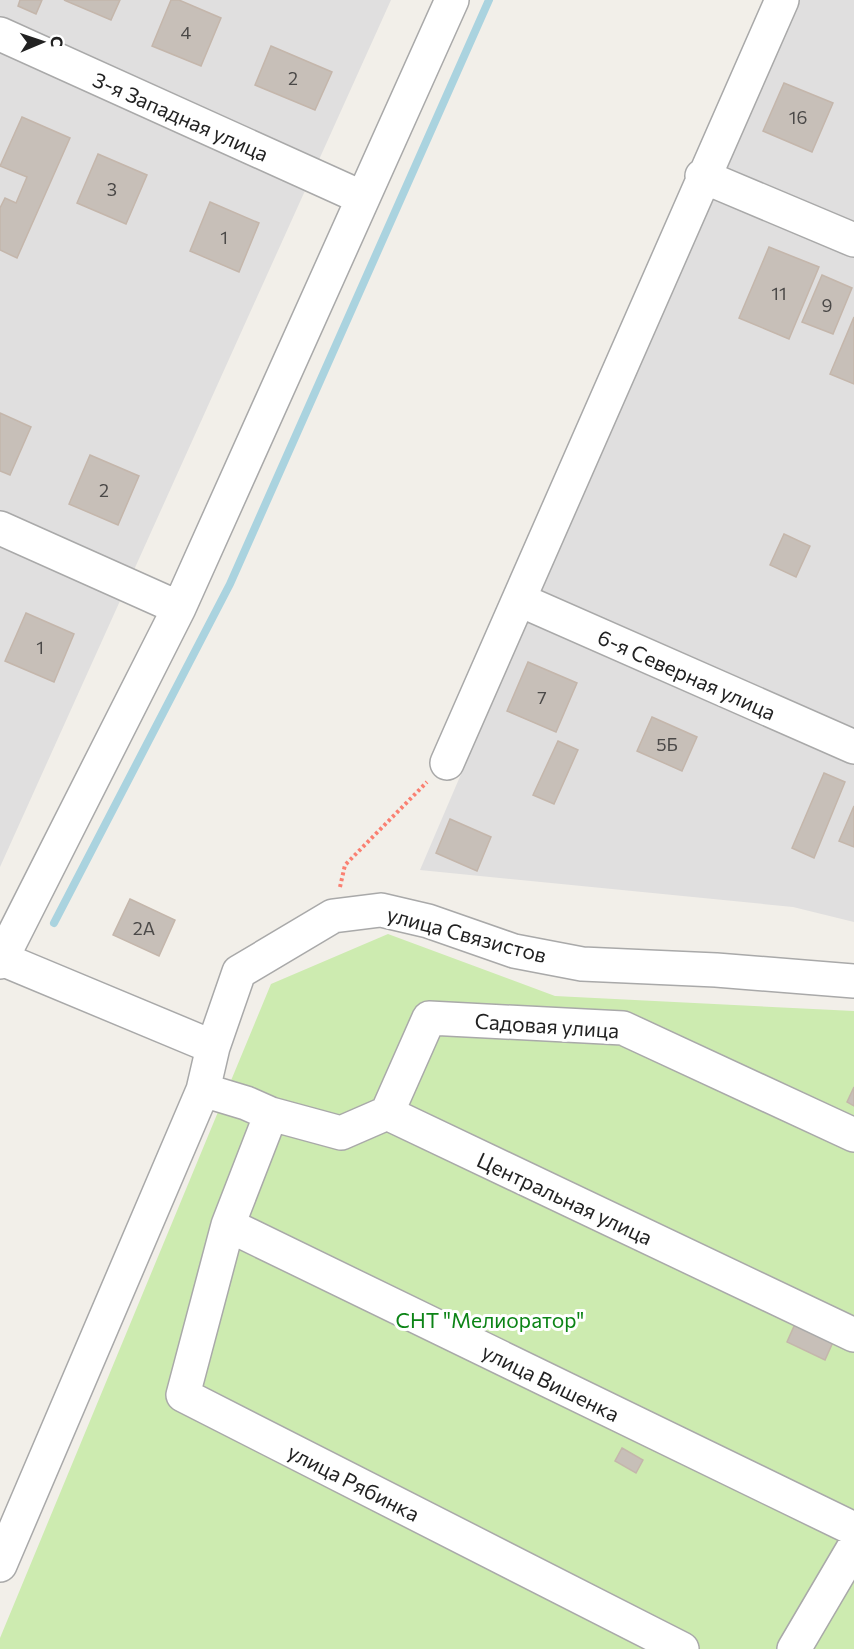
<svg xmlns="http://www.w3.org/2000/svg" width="854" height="1649" viewBox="0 0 854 1649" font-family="Commissioner,sans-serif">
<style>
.residential{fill:#e0dfdf}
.grass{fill:#cdebb0}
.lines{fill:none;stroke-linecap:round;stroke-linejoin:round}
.stream{stroke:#aad3df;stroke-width:8}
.building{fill:#c7bfb8;stroke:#c4b6ab;stroke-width:1.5}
.minor-casing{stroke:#a9a9a9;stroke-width:36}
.path{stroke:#fa8072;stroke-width:4;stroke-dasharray:3 3;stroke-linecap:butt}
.minor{stroke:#fff;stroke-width:33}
.labels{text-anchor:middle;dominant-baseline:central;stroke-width:6;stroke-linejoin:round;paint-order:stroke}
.number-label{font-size:18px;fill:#4b4948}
.street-label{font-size:21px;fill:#222;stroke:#fff}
.park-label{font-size:21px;fill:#0c8416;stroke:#fff}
</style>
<rect width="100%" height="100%" fill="#f2efe9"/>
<!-- residential -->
<path class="residential" d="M0 0H391L0 867Z
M792 0H854V922L793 907 420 870Z"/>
<!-- grass -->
<path class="grass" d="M388 934 555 996 854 1011V1649H0V1638L271 984Z"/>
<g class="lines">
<!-- stream -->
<path class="stream" d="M54 923 230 584 489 0"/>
</g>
<!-- building -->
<path class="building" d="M20 0H42L36 14 18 6Z
M64 0H120L111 20Z
M171 0H179L221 18 201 66 152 46Z
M271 46 332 72 315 110 255 85Z
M784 83 833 103 812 152 763 131Z
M22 117 70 138 17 258 0 250V208L5 198 16 203 27 177 0 166Z
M98 154 147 175 126 224 77 203Z
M210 202 259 223 239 272 190 251Z
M769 247 819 267 789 339 739 318Z
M822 275 852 288 833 334 802 322Z
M854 317V384L830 374Z
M0 413 31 427 10 475 0 471Z
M90 455 139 476 118 525 69 504Z
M784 534 810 546 796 577 770 565Z
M26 613 74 634 54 682 5 661Z
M528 662 577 683 556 732 507 711Z
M652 717 697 737 682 771 637 751Z
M558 741 578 750 554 804 533 795Z
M824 773 845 782 814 858 792 848Z
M854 806V847L839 841Z
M450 819 491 837 477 871 436 853Z
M130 899 175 920 159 956 113 935Z
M854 1087V1106L847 1102Z
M799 1315 837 1333 825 1360 787 1342Z
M622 1448 643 1460 636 1473 615 1461Z"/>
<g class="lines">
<defs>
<path id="minor" d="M0 34 363 198
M702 176 854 240
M0 528 179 608
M520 600 854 747
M447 763 782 0
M2 959 213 1047
M0 962 179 608 452 0
M203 1090 246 1103 271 1114 228 1225 854 1529
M387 1113 429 1018 623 1028 854 1135
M271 1114 341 1133 387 1113 854 1335
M228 1225 183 1395 682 1649
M0 1565 203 1090 213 1047 239 972 333 916 381 910 428 921 514 951 582 964 716 970 854 981
M794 1649 854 1547"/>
</defs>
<!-- minor casing -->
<use href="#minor" class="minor-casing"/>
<!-- path -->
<path class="path" d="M340 887 345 865 427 782"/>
<!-- minor -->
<use href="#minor" class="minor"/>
</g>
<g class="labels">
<!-- number labels -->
<g class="number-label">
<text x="186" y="32">4</text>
<text x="293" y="78">2</text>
<text x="798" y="117">16</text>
<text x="112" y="189">3</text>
<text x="224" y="237">1</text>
<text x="779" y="293">11</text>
<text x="827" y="305">9</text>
<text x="104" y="490">2</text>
<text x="40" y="647">1</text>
<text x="542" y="697">7</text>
<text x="667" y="744">5Б</text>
<text x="144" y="928">2А</text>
</g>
<!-- street labels -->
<g class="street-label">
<text transform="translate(181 116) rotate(24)">3-я Западная улица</text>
<text transform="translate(687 674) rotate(24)">6-я Северная улица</text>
<text transform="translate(467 934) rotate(15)">улица Связистов</text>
<text transform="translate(547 1025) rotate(4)">Садовая улица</text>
<text transform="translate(565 1198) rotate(25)">Центральная улица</text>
<text transform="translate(551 1382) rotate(26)">улица Вишенка</text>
<text transform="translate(354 1482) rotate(27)">улица Рябинка</text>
</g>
<!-- park labels -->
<g class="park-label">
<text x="490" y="1319">СНТ "Мелиоратор"</text>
</g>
</g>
<!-- north arrow -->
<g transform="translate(42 42) rotate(88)" stroke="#ffffff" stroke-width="4.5" paint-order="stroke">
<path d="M0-4.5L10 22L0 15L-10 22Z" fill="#222222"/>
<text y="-9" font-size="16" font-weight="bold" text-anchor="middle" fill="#222222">С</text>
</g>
</svg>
